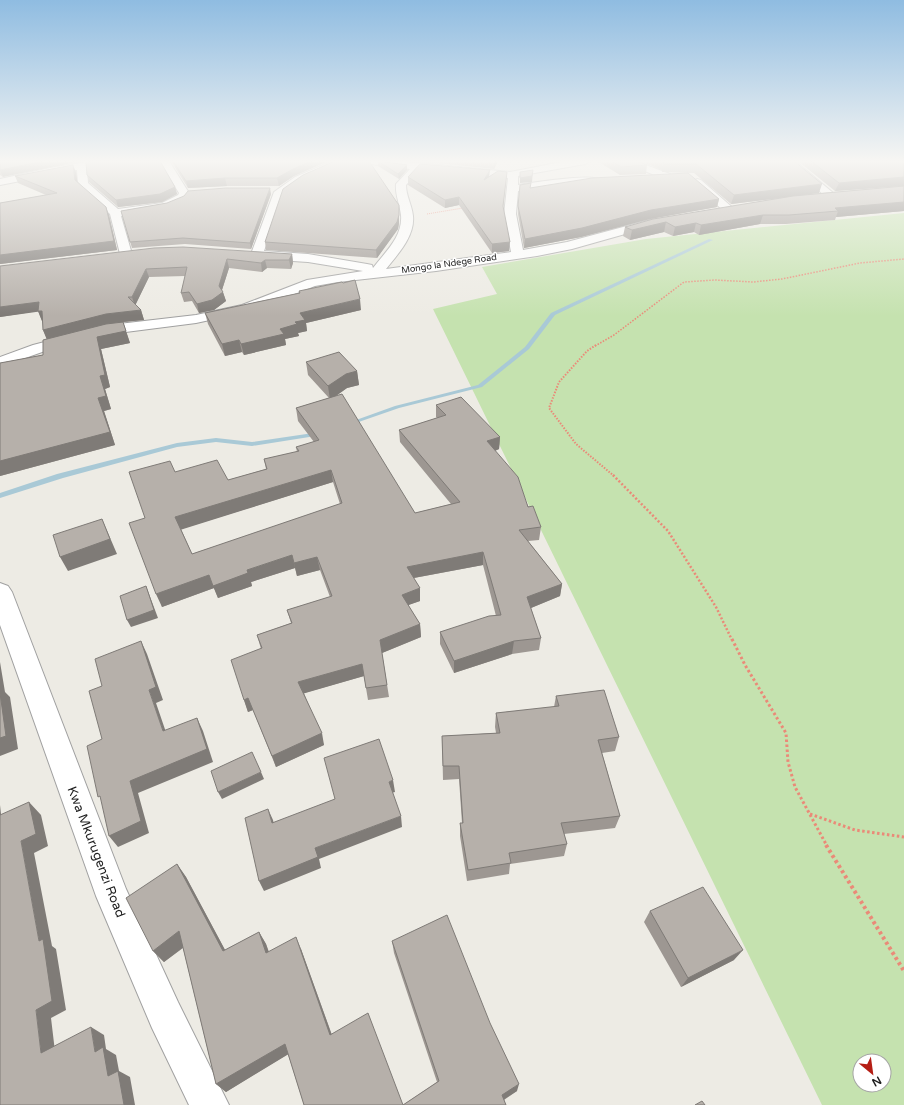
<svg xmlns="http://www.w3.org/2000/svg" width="904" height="1105" viewBox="0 0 904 1105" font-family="'Varela Round',sans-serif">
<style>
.grass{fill:#c5e2af;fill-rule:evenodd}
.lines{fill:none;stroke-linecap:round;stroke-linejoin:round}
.stream{fill:#a9c9d6;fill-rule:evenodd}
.minor-casing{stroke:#a1a1a1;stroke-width:2}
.path-far5{stroke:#ea8a78;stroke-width:1;stroke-dasharray:1 1;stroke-linecap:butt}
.path-far4{stroke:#ea8a78;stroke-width:1.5;stroke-dasharray:1.5 1.5;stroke-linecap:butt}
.path-far3{stroke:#ea8a78;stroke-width:2;stroke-dasharray:1.5 1.5;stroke-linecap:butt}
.path-far2{stroke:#ea8a78;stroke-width:2.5;stroke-dasharray:2 2;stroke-linecap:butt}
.path-far1{stroke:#ea8a78;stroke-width:3;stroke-dasharray:2.5 2.5;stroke-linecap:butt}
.path{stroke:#ea8a78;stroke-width:4;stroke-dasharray:3 3;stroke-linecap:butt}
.minor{fill:#fff;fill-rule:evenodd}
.wall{fill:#9d9792;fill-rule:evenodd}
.shaded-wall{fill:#7f7b77}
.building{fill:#b6b0aa;stroke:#7f7b77;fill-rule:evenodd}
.labels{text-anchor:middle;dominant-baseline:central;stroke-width:3;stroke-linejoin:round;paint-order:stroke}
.far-street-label{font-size:9px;fill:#1d1d1d;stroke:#fff}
.near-street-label{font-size:13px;fill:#1d1d1d;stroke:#fff}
</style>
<rect width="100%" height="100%" fill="#edebe4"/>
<!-- grass -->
<path class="grass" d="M904 213V1105H822L433 309 497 294 482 267 646 239ZM860 1061H884V1085H860Z"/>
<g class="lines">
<!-- stream -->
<path class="stream" d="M709 239 713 240 555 315 529 349 482 387 399 408 350 425 348 426 345 424 395 406 478 385 525 347 551 313Z
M320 432 323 434 322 435 252 446 216 442 177 447 63 478 0 498V493L57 474 177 443 216 438 252 442Z"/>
<defs>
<path id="minor" d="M92 161H117L112 164 87 168 88 183 118 209 162 203 178 195 179 193 159 161H169L189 193 188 197 169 208 121 216 132 254 130 257H122L120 254 110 214 79 186 78 184 77 170 0 185V179L50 168Z
M333 161H348L303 181 283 195 264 251 308 254 367 264 372 265 373 268C385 252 403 237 401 215 400 205 395 195 396 184L410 169 371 164 366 161H397L510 172 567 161H590L585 164 518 176V185C531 183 594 173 600 180L595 183 564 185 518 191 516 214 523 250 567 242 653 219 657 221 659 223 657 225 572 249 537 256 436 271 338 282 315 286 251 311 196 323 110 334 45 351 0 367V357L33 345 110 325 196 315 242 305 307 280 363 271 308 262 262 259 253 257 251 254 274 192 295 177ZM420 170 508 178 504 214 511 252 386 269C398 254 415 236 413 216 412 205 406 196 406 185Z
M620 161H635L670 174 671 176 666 179 662 178Z
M783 161H795L838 197 837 199H829Z
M697 179 701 180 733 208 735 210 733 212H725L693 184 692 182Z
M0 583 8 586 12 592 126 889 178 1002 229 1105H189L152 1028 96 896 0 625Z"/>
</defs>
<!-- minor casing -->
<use href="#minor" class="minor-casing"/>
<!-- path-far5 -->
<path class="path-far5" d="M427 214 463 208"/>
<!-- path-far4 -->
<path class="path-far4" d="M595 346 614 335 684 282 715 280 753 282 782 279 860 263 904 259"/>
<!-- path-far3 -->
<path class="path-far3" d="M596 345 587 351 559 382 549 408 576 444 614 476"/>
<!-- path-far2 -->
<path class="path-far2" d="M613 475 668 531 716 607 732 640"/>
<!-- path-far1 -->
<path class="path-far1" d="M732 639 745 665 786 733 788 762 795 787 827 846
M810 814 855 830 904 837"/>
<!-- path -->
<path class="path" d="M826 845 904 971"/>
<!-- minor -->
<use href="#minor" class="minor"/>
</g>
<!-- wall -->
<path class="wall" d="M0 161 3 177 0 175Z
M171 161H328L294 176 279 186H227L188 188Z
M378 161 407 165V170L399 179 378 166Z
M416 161H498L494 169Z
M597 161H637L647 165 646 174 620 175Z
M640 161H794L819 193 809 194 904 186V211L836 217 835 220 786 224H760L699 235 694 232 673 236 664 232 630 240 623 236 625 227 773 199 731 204 694 173 662 172V170Z
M798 161H904V186L835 191Z
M76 172 77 181 109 215 117 250 0 264V203L46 195 18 183 15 176Z
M507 172 503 208 509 251 492 253 459 205 445 208 408 185V177H489Z
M87 175 175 187 177 194 162 202 118 207 89 182Z
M520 185 530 188 719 199 717 207 650 219 581 237 524 248 518 214Z
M271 194 251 249 185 244 132 248 121 211 167 203Z
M399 223 398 229 377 258 266 250 265 242Z
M292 254 293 263 291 269 267 268 262 272 229 268 222 290 226 301 214 310 199 313 192 301 184 302 181 293 185 276 149 277 135 305 141 310 144 320 123 322 130 343 101 349 110 387 105 389 111 409 104 411 115 445 0 476V363L43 355 47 339 43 330V320L42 321 38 311 0 317V266Z
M299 291 361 310 306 323 307 331 298 333 299 336 285 339 286 345 244 355 242 352 225 356 208 324 205 313 299 293Z
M306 362 357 371 359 385 347 388 336 396 415 513 451 504 400 442 399 430 437 418 436 417V405L500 437 499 449 495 451 541 527 539 540 528 541 562 584 560 596 531 608 541 638 539 650 512 654 454 673 440 644V632L496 616 483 565 414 578 420 601 408 605 420 624 421 637 382 653 389 697 368 700 364 676 304 693 324 745 276 767 253 710 248 712 244 700 261 649 257 635 291 623 287 610 330 597 320 570 297 576 295 568 251 582 252 586 218 598 214 588 162 607 145 518 175 472 228 480 266 469 264 459 297 452 296 447 314 442 298 421 296 408 329 398 308 375ZM333 482 340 504 192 554 181 529Z
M556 696 619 737 615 751 602 753 620 816 615 828 564 834 567 844 564 856 510 864 509 874 467 881 460 836V823H462L459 779 443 780 442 736 496 733 495 727 496 713 554 707Z
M177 864 186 877 225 950 259 932 266 944 269 952 301 949 332 1035 403 1105 437 1082 394 953 392 941 517 1091 504 1100 506 1105H304L288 1054 226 1092 216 1084 183 948 164 962 153 951Z
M650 911 734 960 681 987 644 922Z"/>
<!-- shaded-wall -->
<path class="shaded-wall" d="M44 161H82L3 177 0 170Z
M311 161H328L294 176 279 186 277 178 293 169Z
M495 161H498L494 169V162Z
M73 165 76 172 78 187 75 180Z
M407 165V170L399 179 398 174Z
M490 170 489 178 484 180Z
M533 170 532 182 520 183V178Z
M904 177V186L835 191 839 183Z
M225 178 227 186 188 188 186 181Z
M822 184 819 193 731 204 734 195Z
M175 187 177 194 162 202 118 207 116 200Z
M270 188 271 194 251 249 250 243Z
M459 197V205L445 208V200Z
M719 199 717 207 650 219 581 237 524 248 525 239 651 210Z
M904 202V211L836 217 838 211 835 208Z
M399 205V223L398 229 377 258 376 250Z
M106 207 109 215 117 250 0 264V255Z
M763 215 760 224 699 235 701 225Z
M666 222 664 232 630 240 632 230Z
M696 223 694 232 673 236 675 227Z
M510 242 509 251 492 253V244Z
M292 254 293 263 291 269 289 260Z
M227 259 229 268 221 293 223 292 226 301 214 310 199 313 197 304 219 286Z
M265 260 267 268 262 272 261 263Z
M146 269 149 277 135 306 132 297Z
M360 299 361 310 306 323 307 331 298 333 299 336 285 339 286 345 244 355 241 344 280 329 300 313Z
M39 302 43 311 0 317V307Z
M141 310 144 320 123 322 130 343 101 349 110 387 105 389 111 409 104 411 115 445 0 476V461L98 398 100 376 47 340 43 330 106 314Z
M38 311H42L46 320 42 321Z
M239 340 242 352 225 356 222 344Z
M357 371 359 385 347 388 330 400 328 386 346 374Z
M500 437 499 449 487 454V441Z
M331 470 333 482 180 530 175 517Z
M102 519 117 554 68 571 60 557Z
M483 552V565L408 579 407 567Z
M292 555 295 568 251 582 252 586 218 598 213 586 247 570Z
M317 557 320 570 297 576 294 563Z
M209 575 214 588 162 607 156 594Z
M562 584 560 596 526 610 527 597Z
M146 586 158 618 131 627 127 620Z
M420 588V601L403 607 402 595Z
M420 624 421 637 382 653 380 640Z
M141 641 147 654 163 700 156 703 170 744 163 731 149 690Z
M514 641 512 654 454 673V661Z
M0 662 5 692 10 697 18 749 0 756Z
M362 664 364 676 302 694 298 682Z
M248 698 253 710 248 712 244 700Z
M197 718 203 731 213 762 138 793 149 833 118 847 109 836 130 781Z
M322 733 324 745 276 767 272 756Z
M261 772 264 779 222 799 218 792Z
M393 780 395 792 391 793 389 782Z
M29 802 41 815 48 846 34 853 52 946 56 949 66 1010 51 1018 56 1060 41 1053 36 1010 39 941 21 841Z
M0 805 3 832 0 829Z
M268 809 273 820 276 834 272 823Z
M401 816 402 827 319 859 321 868 264 891 259 881 315 848Z
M177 864 186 877 232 963 223 951Z
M179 931 189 943 164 962 153 951Z
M259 932 266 944 273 965 266 953Z
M296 937 301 949 335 1044 330 1035Z
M743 950 734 960 681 987 688 978Z
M91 1027 104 1035 106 1049 116 1055 119 1071 130 1077 135 1105H124L95 1052Z
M285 1044 292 1052 226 1092 216 1084Z
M519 1084 517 1091 500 1102 502 1095Z"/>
<!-- building -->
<path class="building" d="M0 161H44L0 170Z
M93 161H160L175 187 160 194 116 200 87 175 86 162Z
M173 161H311L293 169 277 178H225L186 181Z
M335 161H369L396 201 399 205V215L397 222 376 250 265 242 283 189 303 175Z
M378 161 407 165 398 174Z
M612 161H637L647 165 621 167Z
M663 161H794L822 184 734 195 696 164H664Z
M811 161H904V177L839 183Z
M420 164 490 170 484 180 498 171 507 172 503 206 510 242 492 244 459 197 445 200 408 177Z
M73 165 75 180 106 207 114 241 0 255V203L57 193 15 176Z
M533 170 532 176 520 178V172Z
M688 173 719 199 651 210 582 228 525 239 518 206 520 185 531 183 530 188 592 178Z
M904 186V202L835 208 838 211 789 215H763L701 225 696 223 675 227 666 222 632 230 625 227 653 219 793 196Z
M226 188H270L250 243 183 238 130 242 121 211 167 203 184 196 188 191Z
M183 247 292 254 289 260H265L261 263 227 259 219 286 223 292 212 300 197 304 189 292 181 293 187 267 146 269 132 297H128L141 310 106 314 43 330 42 311H38L39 302 0 307V266L154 248Z
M355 280 360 299 300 313 305 320 295 322 297 324 280 329 284 334 241 344 239 340 222 344 205 313 300 293 299 291 342 282 343 283Z
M123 322 126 331 97 337 105 375 100 376 106 396 98 398 110 432 0 461V363L43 355V340L106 324Z
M339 352 357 371 346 374 328 386 306 362Z
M342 394 415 513 460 502 399 430 446 415 436 405 461 397 500 437 487 441 518 477 528 507 533 506 541 527 519 530 562 584 527 597 541 638 514 641 454 661 440 632 489 616 501 615 483 552 407 567 420 588 402 595 420 624 380 640 387 685 366 688 362 664 298 682 322 733 272 756 248 698 244 700 231 660 262 648 257 635 292 623 287 610 332 596 317 557 294 563 292 555 247 570 248 573 213 586 209 575 156 594 129 523 145 518 129 472 170 461 175 472 217 460 228 480 267 469 264 459 299 451 296 447 319 440 296 408ZM331 470 342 503 192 554 175 517Z
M102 519 110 539 60 557 53 535Z
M146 586 154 610 127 620 120 596Z
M141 641 156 687 149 690 163 731 197 718 207 749 130 781 141 821 109 836 100 796 98 797 87 746 102 739 89 691 102 686 95 659Z
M604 690 619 737 598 740 620 816 561 823 567 844 509 853 511 863 468 870 460 823H463L459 766H443L442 736 500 733 496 713 559 706 556 696Z
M0 693 6 736 0 738Z
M379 739 393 780 389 782 401 816 315 848 318 857 259 881 245 818 268 809 272 823 335 799 324 758Z
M252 752 261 772 218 792 211 771Z
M29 802 36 834 21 841 39 941 43 939 52 1001 36 1010 41 1053 91 1027 95 1052 103 1047 108 1076 118 1071 124 1105H0V815Z
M177 864 223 951 259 932 266 953 296 937 330 1035 368 1013 403 1105 439 1081 392 941 447 915 490 1023 519 1084 502 1095 506 1105H304L285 1044 216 1084 179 931 153 951 126 898Z
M703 887 743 950 688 978 650 911Z
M702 1101 705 1105H695Z"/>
<!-- sky -->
<linearGradient id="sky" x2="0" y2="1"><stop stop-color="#8fbce1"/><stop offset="0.51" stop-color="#f7f6f3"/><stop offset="1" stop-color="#f7f6f3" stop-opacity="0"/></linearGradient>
<rect width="904" height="316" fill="url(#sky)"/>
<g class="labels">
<!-- far-street labels -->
<g class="far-street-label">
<text transform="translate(449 264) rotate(-8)">Mongo la Ndege Road</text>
</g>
<!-- near-street labels -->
<g class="near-street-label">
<text transform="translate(96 852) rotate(69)">Kwa Mkurugenzi Road</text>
</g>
</g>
<!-- north arrow -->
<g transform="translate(872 1073) rotate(151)"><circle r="19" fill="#ffffff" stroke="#a5a5a5"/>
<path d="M0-3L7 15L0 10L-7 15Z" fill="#b51e15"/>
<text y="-6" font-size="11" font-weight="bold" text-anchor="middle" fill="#1d1d1d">N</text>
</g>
</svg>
